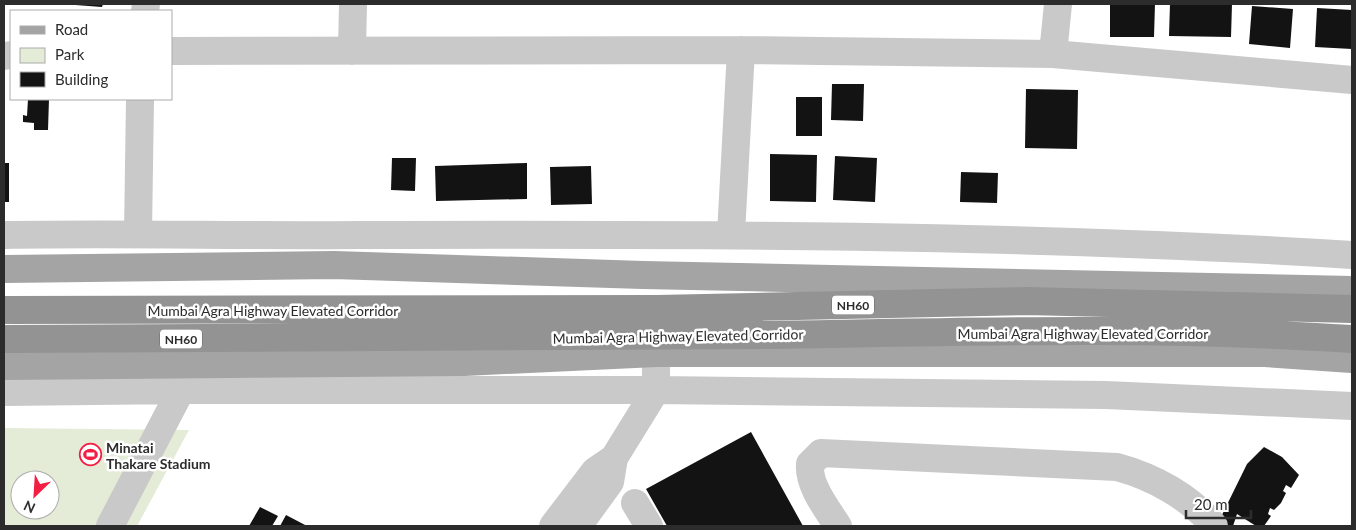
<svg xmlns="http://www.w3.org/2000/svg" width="1356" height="530" viewBox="0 0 1356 530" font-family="Lato,sans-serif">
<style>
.green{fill:#e4ebd7;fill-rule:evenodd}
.building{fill:#131313}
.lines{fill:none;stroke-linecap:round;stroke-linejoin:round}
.minor{stroke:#c9c9c9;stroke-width:28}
.major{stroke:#a4a4a4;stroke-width:28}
.highway{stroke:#939393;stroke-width:28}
.labels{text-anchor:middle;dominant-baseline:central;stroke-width:5;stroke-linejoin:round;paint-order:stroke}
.shield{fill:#fff;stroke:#6b6b6b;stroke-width:1}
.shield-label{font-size:12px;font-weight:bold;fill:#2c2c2c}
.street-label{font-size:14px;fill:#2c2c2c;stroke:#fff}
.poi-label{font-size:14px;font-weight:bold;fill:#2c2c2c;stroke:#fff;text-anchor:start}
</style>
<rect width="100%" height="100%" fill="#fff"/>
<!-- green -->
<path class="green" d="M4 428 189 430 137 526H4ZM20 480H50V510H20Z"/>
<!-- building -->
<path class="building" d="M62 4H103L102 7Z
M1110 4H1155L1154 37H1110Z
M1170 4H1232L1231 37 1169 36Z
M1252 6 1293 9 1290 48 1249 44Z
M1317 8 1352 10V49L1315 47Z
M832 84H864L863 121 831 120Z
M1026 89 1078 90 1077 149 1025 148Z
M796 97H822V136H796Z
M28 99H49L48 130H34V123L23 122V115L27 116Z
M770 154 817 155 816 202 770 201Z
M835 156 877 158 875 202 833 200Z
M392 158H416L415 191 391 190Z
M4 163H9V202H4Z
M527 163V199L436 201 435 166Z
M591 166 592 204 551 205 550 167Z
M961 172 998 173 997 203 960 202Z
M751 432 803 526H667L646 489Z
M1264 447 1282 457 1299 475 1291 488 1286 485 1283 491 1286 493 1281 503 1274 510 1270 508 1268 514 1271 516 1264 526H1256L1237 514 1233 526 1218 523 1247 464Z
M260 507 278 516 272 526H249Z
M286 515 307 526H280Z"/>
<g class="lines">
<!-- minor -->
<path class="minor" d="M145 11 146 4
M171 51 741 50 1053 54 1352 80
M352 51 353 4
M1053 54 1058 4
M4 56 11 55
M138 233 140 99
M731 234 741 50
M4 235C121 233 239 236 356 235 688 234 1021 234 1352 255
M4 392 181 390H656L1106 395 1352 406
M635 503 649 526
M110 526 181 390
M553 526 595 471 614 458
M578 526 610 482 614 458 656 390V353
M838 526C827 509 808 485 810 464L821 453 1117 467C1154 477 1190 497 1214 526"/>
<!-- major -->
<path class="major" d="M4 269 334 265 643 275 1352 290
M4 366 464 362 656 353H1265L1352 359"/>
<!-- highway -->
<path class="highway" d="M4 310 657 309 1026 301 1352 309
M4 339C257 339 510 338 763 335 959 332 1156 326 1352 339"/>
</g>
<!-- icons -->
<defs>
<symbol id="stadium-ring" viewBox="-11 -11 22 22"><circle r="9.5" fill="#fff" stroke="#f31e44" stroke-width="1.5"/><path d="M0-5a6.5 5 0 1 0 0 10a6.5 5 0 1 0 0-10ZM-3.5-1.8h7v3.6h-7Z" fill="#f31e44"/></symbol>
</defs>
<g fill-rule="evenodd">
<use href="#stadium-ring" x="78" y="442" width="25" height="25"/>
</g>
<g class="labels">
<!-- shield labels -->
<g class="shield">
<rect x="832" y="295.5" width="42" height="19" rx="4"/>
<rect x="160" y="329.5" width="42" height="19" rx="4"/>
</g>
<g class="shield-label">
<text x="853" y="305">NH60</text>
<text x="181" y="339">NH60</text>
</g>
<!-- street labels -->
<g class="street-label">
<text x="273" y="310">Mumbai Agra Highway Elevated Corridor</text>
<text x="1083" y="333">Mumbai Agra Highway Elevated Corridor</text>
<text transform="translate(678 336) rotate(-1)">Mumbai Agra Highway Elevated Corridor</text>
</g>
<!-- poi labels -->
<g class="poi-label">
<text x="106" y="447">Minatai<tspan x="106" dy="16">Thakare Stadium</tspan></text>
</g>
</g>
<!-- border -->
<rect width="1356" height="530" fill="none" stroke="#2c2c2c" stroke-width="10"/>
<!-- legend -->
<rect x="10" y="10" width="162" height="90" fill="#ffffff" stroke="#ababab"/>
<rect x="20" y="26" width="25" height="8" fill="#a4a4a4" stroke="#ababab"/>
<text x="55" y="35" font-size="15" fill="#2c2c2c">Road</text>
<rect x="20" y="48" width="25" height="15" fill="#e4ebd7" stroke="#ababab"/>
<text x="55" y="60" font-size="15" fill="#2c2c2c">Park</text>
<rect x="20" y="72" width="25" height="15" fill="#131313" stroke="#ababab"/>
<text x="55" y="85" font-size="15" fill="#2c2c2c">Building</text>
<!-- north arrow -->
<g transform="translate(35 495) rotate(205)"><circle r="24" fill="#ffffff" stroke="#ababab"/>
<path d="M0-4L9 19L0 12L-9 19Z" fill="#f31e44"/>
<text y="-8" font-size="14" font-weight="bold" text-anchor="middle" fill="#2c2c2c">N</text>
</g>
<!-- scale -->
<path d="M1186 510v8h65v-8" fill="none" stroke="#2c2c2c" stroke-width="2.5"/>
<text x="1194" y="510" font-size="15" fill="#2c2c2c" stroke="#ffffff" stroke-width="4" paint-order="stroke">20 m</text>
</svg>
